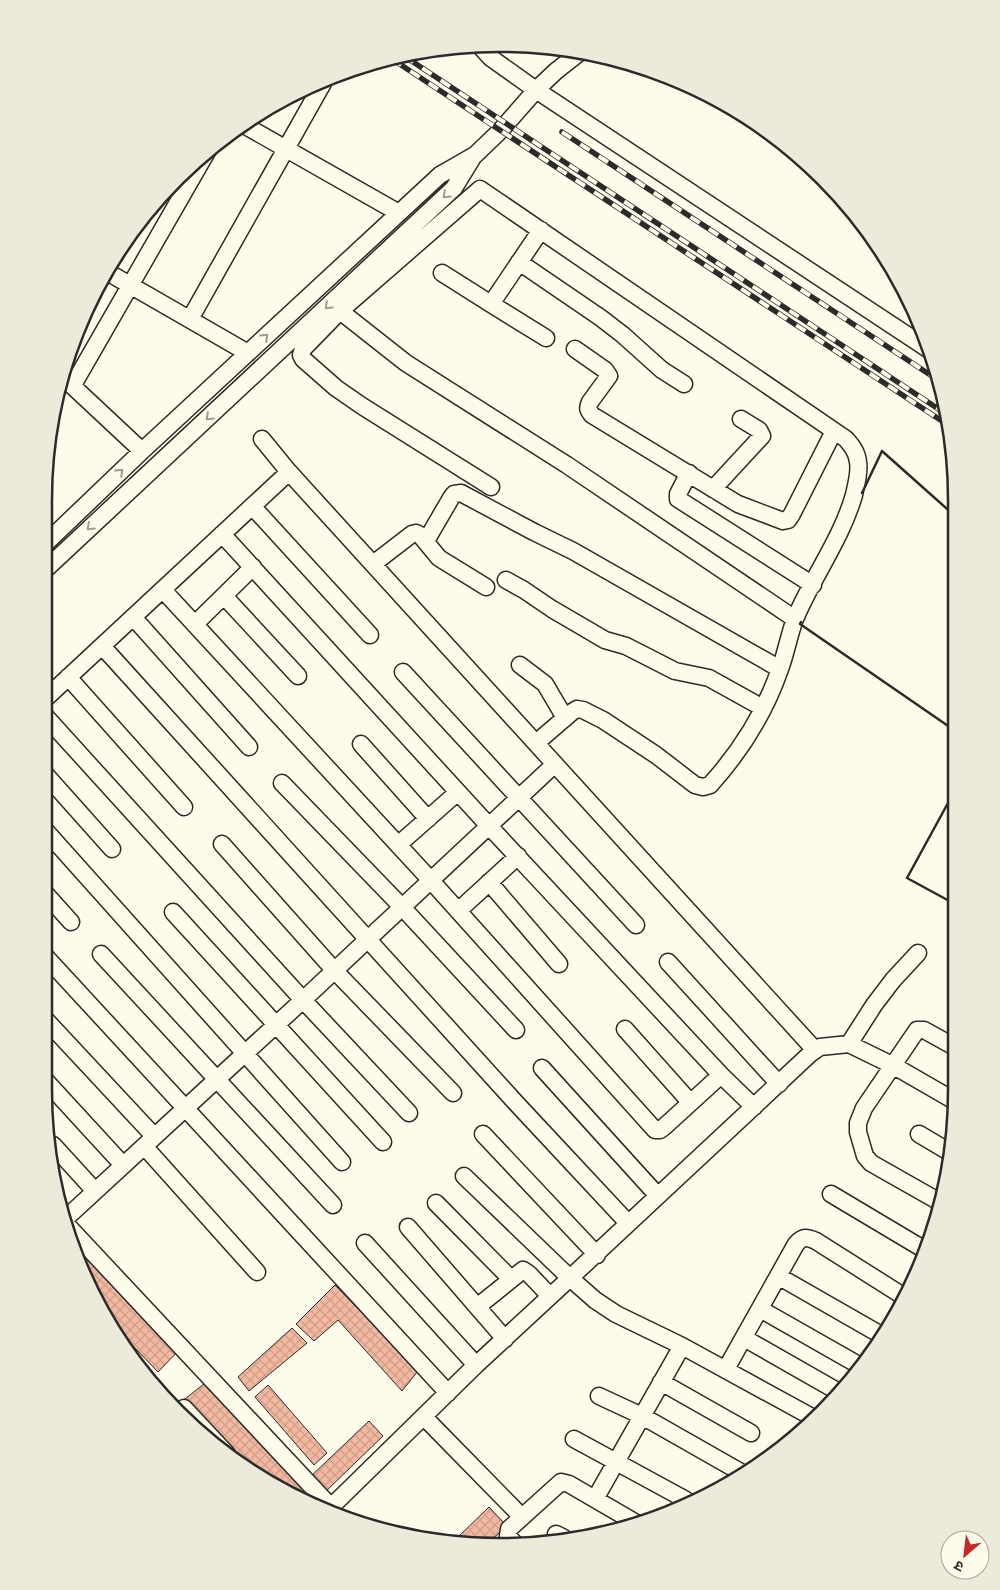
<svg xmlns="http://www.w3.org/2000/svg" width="1000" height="1590" viewBox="0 0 1000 1590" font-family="Rubik,'Noto Sans Devanagari',sans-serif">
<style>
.building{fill:url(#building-cross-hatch);stroke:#2b2b2b}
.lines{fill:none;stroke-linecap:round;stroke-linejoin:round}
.minor-casing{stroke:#2b2b2b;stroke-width:19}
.minor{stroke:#fdfbea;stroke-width:16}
.rail-casing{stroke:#2b2b2b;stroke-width:5.5}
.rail{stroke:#fdfbea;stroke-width:4;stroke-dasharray:11;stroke-linecap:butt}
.wall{stroke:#2b2b2b;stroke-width:2.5}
.oneway{stroke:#9e9d94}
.rim{fill:none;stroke:#2b2b2b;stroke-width:2.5}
</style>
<defs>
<pattern id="building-cross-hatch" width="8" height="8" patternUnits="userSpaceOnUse" patternTransform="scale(1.25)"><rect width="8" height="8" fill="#f2b8a0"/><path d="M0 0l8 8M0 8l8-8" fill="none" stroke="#d09e8a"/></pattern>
</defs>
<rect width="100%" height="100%" fill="#fdfbea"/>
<!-- building -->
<path class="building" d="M68 1236 180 1349 158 1372 111 1323Z
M335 1285 418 1371 402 1391 338 1320 314 1341 296 1324Z
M292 1328 307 1343 249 1391 238 1377Z
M209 1380 322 1506 234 1458 181 1402Z
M268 1385 327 1453 314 1465 255 1397Z
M369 1421 383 1436 325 1492 310 1477Z
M489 1507 507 1526 487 1544 456 1539Z"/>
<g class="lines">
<defs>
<path id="minor" d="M480 46 491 58 536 90 928 349
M244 125 399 213
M541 230 491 304 546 338
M519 262 601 318 623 335 662 370 684 384
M109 273 248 353
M442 273 491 304
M340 311 406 363 567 465 795 619
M190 319 323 83
M575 349 605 370 609 376 590 402C587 408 588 410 592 415L738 504 783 521 788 520 792 514 834 431
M65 379 142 451
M73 385 208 150
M262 439 289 472 815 1050
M689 473 678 494V499L813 585
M491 487 362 406 336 388 303 359 301 355 303 349 340 311 480 189 846 439C852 446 857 452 858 462 860 472 856 485 854 495 841 540 813 576 795 619 789 635 786 653 780 669 765 712 740 752 710 785L703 787 695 785 656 755 603 720 583 710 577 709 572 712 536 743
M713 489 762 436 759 430 741 419
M252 506 370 635
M222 534 489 826 721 1075 754 1107
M426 541 451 498 454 494 461 493 534 532 573 551 780 669
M47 542 142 451 440 175 475 155 500 131 536 90 556 71 579 53
M373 564 412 534 416 533 420 535 439 558 486 587
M47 568 454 188 473 157
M506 580 524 590 552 609 605 640 626 646 675 671 709 678 763 708
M163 590 425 874 655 1130H660L664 1127 721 1075
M224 596 298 676
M133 617 249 747
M195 624 253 567
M102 646 516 1103 628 1223
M520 665 545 684 565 718
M403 672 636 925
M68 677 184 807
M46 698 289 472
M46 717 303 1000 409 1113
M361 744 428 819
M46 775 112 849
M282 783 402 907 516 1030
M45 830 342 1162
M222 844 334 970 453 1093
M398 845 458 792
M489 882 559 964
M45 893 71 922
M458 911 518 856
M173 912 383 1142
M101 954 333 1205
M45 956 448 1393
M668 962 779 1084
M44 1018 154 1136
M625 1029 690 1102
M849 1044 874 1005 893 980 918 953
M542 1068 658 1196
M44 1079 123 1165
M483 1134 597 1255
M919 1134 951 1153
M53 1145 95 1191
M144 1146 257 1272
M464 1176 570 1278 810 1054 820 1047 849 1044 894 1066 953 1100
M831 1194 925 1250
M938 1201 871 1163 865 1156 858 1132V1123L864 1108 917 1030H924L953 1046
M436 1203 511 1279
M65 1219 303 1000 555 764
M66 1224 331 1507
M408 1227 505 1339
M365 1243 476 1365
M778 1276 881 1335
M477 1307 523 1270 529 1274 550 1296
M760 1309 862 1367
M744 1338 837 1391
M726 1369 796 1244C803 1236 807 1237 816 1241L903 1296
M661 1382 751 1433
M599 1396 642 1416 744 1474
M184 1408 227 1454
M424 1417 521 1516
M574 1439 686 1500
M595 1499 682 1346
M329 1509 476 1365 570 1278 595 1300 616 1314 682 1346 810 1416
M556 1534 564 1538
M515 1544 508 1536 509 1529 561 1482 569 1484 636 1523"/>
</defs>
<!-- minor casing -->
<use href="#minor" class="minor-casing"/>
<!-- minor -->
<use href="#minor" class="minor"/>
<defs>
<path id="rail" d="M404 56 946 414
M392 59 948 425
M562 132 941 382"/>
</defs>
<!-- rail casing -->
<use href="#rail" class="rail-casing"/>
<!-- rail -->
<use href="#rail" class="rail"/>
<!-- wall -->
<path class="wall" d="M862 493 882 451 955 516
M801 622 800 624 954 730
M953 903 907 878 954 792"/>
</g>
<!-- one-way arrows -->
<defs><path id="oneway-chevron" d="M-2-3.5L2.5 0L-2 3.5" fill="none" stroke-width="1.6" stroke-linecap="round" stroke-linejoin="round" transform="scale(1.25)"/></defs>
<g class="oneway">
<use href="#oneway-chevron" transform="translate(446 195) rotate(137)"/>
<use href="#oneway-chevron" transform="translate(328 306) rotate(137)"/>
<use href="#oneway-chevron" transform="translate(265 337) rotate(-43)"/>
<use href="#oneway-chevron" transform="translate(209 417) rotate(137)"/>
<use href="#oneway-chevron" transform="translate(120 472) rotate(-44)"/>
<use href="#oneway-chevron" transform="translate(90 527) rotate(137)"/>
</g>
<!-- crop -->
<path d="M0 0H1000V1590H0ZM500 52H500A448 448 0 0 1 948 500V1090A448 448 0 0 1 500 1538H500A448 448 0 0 1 52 1090V500A448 448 0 0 1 500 52Z" fill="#eceadb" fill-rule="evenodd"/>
<path class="rim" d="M500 52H500A448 448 0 0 1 948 500V1090A448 448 0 0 1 500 1538H500A448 448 0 0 1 52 1090V500A448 448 0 0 1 500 52Z"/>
<!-- north arrow -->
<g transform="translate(965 1555) rotate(208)"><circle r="24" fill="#fdfbea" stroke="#a9a89e"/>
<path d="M0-4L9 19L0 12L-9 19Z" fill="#c62828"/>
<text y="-8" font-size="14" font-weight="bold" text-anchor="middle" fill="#2b2b2b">उ</text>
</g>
</svg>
